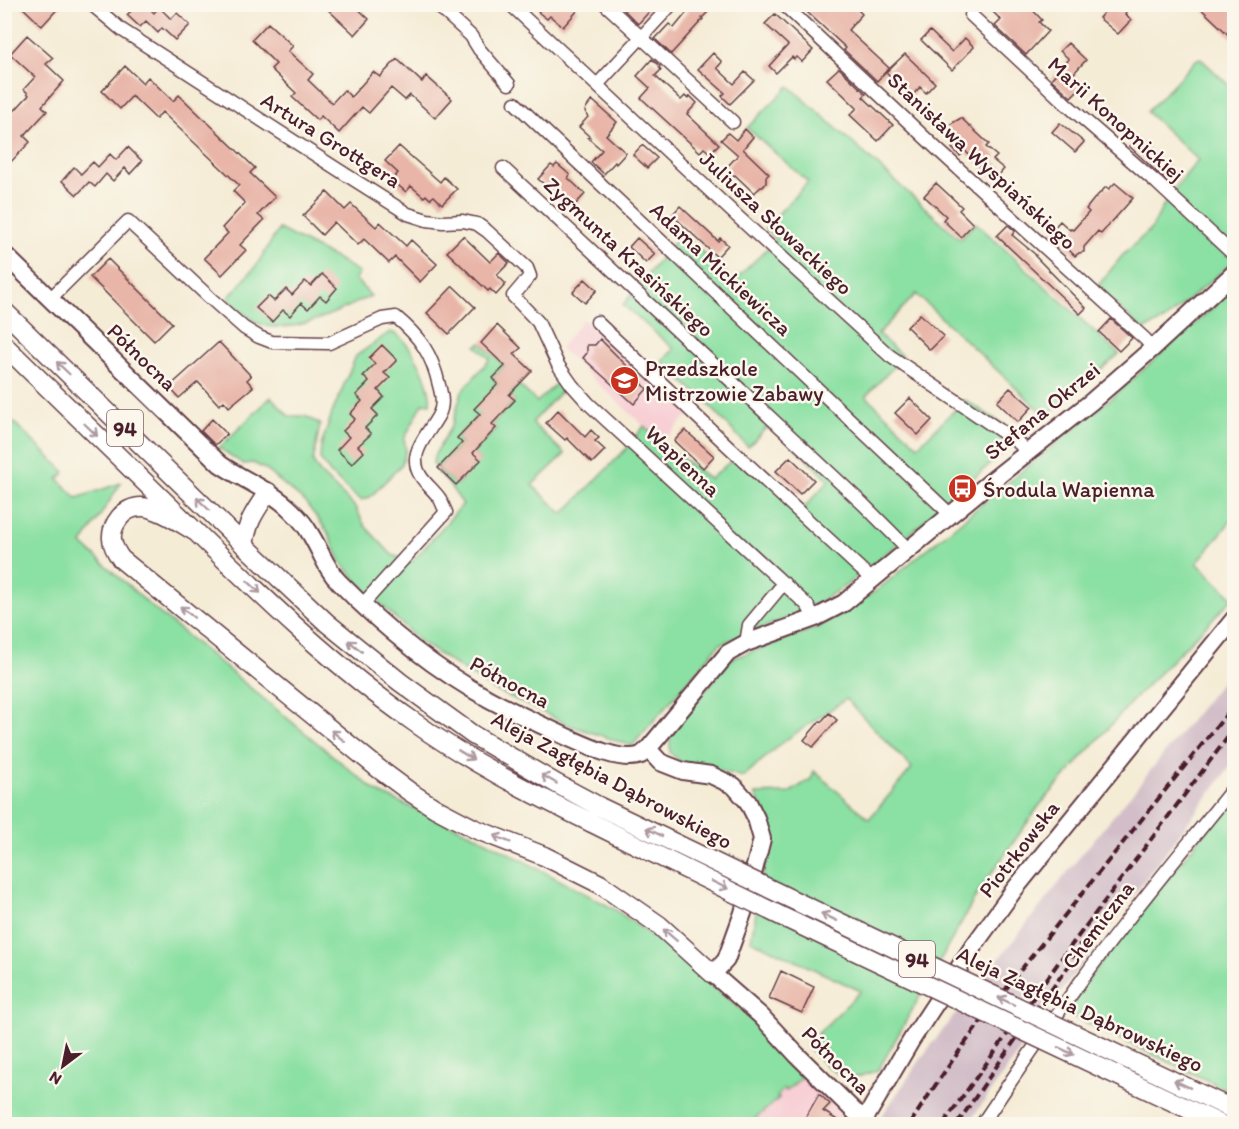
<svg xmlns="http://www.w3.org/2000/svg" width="1239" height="1129" viewBox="0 0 1239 1129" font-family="Itim,sans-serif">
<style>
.built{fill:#f7cfd5}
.industrial{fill:#d2bdc8}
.green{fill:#8be0a3;stroke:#6a8067;stroke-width:1.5}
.building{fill:#e8b5a8}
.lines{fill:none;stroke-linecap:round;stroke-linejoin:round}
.street-casing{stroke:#643e45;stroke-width:15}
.secondary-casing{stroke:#643e45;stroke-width:20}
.primary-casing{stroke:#643e45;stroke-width:21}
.street{stroke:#fff;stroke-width:12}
.secondary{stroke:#fff;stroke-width:16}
.primary{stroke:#fff;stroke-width:18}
.rail{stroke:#4a1f2b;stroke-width:4;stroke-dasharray:9 4.5;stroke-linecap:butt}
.primary-bridge-casing{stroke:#643e45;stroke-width:21;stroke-linecap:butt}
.primary-bridge{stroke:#fff;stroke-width:18}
.oneway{stroke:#ae9aa0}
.labels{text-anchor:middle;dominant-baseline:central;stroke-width:5;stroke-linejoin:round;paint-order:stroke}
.shield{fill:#fbf7ec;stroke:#7f6065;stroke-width:1.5}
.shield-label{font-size:21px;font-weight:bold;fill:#4a1f2b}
.street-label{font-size:22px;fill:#4a1f2b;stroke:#fbf7ec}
.poi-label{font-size:22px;fill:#4a1f2b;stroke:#fbf7ec;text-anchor:start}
</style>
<rect width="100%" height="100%" fill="#fbf7ec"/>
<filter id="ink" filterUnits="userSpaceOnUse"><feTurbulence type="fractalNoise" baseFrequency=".0167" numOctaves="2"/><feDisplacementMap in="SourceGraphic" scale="12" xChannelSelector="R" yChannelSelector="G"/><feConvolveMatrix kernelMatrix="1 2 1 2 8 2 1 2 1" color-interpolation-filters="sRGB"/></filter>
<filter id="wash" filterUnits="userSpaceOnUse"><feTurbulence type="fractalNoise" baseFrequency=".008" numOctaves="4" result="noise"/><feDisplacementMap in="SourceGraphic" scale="24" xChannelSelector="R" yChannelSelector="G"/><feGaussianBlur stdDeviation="1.35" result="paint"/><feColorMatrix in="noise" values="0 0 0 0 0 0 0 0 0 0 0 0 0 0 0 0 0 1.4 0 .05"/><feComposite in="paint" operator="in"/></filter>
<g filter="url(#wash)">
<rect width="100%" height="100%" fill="#f5ecd6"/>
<!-- built -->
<path class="built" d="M583 319 689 414 662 443 560 348Z
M803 1076 845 1117 848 1121 849 1124H749L778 1098 777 1096 784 1089 786 1091Z"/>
<!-- industrial -->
<path class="industrial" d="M1234 666V762L1210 793 1061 992 968 1124H876L928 1049 990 970 1082 854 1134 791Z"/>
<!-- green -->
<path class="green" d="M1200 58 1234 90V261L1165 320 1143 330 1097 287 1122 256 1152 228 1161 210 1173 191 1198 160 1147 112 1196 60Z
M789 86 960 239 976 223 1119 354 1046 416 916 294 878 334 903 357 866 396 918 446 965 400 1022 436 897 545 845 586 801 613 720 644 632 746 569 725 489 687 420 642 358 582 341 562 327 531 305 502 265 469 253 463 243 464 219 448 271 397 289 416H305L320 424 313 462 320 473 355 507 365 526 392 555 412 562 463 504 433 463 434 456 452 425 462 391 490 359 476 346 481 343 505 366 493 378 498 384 480 414 457 438 462 443 438 468 456 485 480 460 473 453 496 429 492 424 515 401 509 395 519 385 537 402 559 381 564 388 532 423 565 454 532 485 563 514 627 448 644 426 662 443 710 479 740 453 803 509 829 480 787 440 767 427 748 447 709 405 662 362 674 349 623 305 681 233 734 281 776 240 765 228 808 182 747 128Z
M279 229 341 261 359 273 355 279 371 296C343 309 291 337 260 324 255 322 249 317 245 314 238 309 232 305 228 298L256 266Z
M1234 289V517L1197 563 1233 598 1134 699 1039 806 979 891 879 1069C841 1088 831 1070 806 1045L861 991 751 940 767 853 770 824 755 794 789 793 811 779 814 771 869 819 912 768 846 699 783 742 743 777 706 767 684 764 670 753V734L731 659 819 627 839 615 876 591 1115 395Z
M390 332C410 336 433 386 430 404L423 403 404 439 406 450 402 464 370 497 361 500 354 495 330 473 320 459 321 446 332 413 356 356Z
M4 413 65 472 58 479 77 498 121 483 82 544 152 607 377 792 473 834 614 909 680 956 719 992 741 1009 803 1076 786 1091 784 1089 777 1096 779 1098 749 1124H5Z
M1234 797V1093L1063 1012 1150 899Z"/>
<g id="blocks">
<!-- building -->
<path class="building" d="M19 4H62L42 26Z
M127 4H145L154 13 159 7 171 19 177 13 190 25 175 40 162 28 158 33 146 21 140 27 127 15 132 10Z
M322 4H353L369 19 355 35Z
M536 4H572L578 10 563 27 550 16 547 19 538 12 541 9Z
M629 4H656L638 24 624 10Z
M681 4H702L709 11 702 18 703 19 671 54 655 39 669 24 674 28 688 11Z
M803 4H852L862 14 848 30 889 68 877 81 844 50 846 48 807 12 809 10Z
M1000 4H1027L1042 20 1039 22 1048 31 1026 55 995 26 1001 20 993 12Z
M1111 4H1117L1126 12 1125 14 1131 20 1118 34 1099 18Z
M1196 4H1227L1234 11V40Z
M775 14 813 50 802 62 797 57 794 59 792 57 776 73 769 66 788 45 765 24Z
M268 23 293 46 288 51 313 74 308 80 332 103 344 90 351 97 373 72 380 77 397 59 422 82 426 76 452 99 435 118 410 95 405 100 391 88 369 113 362 107 339 133 321 116 317 120 292 97 296 93 271 69 276 64 252 40Z
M930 31 952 52 965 38 974 47 952 70 921 40Z
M27 35 53 58 46 64 64 81 42 106 47 111 24 136 30 142 4 169V133L12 125 6 120 29 95 24 89 35 77 10 54Z
M1068 43 1086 60 1073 74 1084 84 1071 97 1051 79 1069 59 1060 51Z
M713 53 722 62 717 68 734 84 745 72 754 80 730 104 722 96 725 93 698 69Z
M905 54 935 83 926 93 920 87 912 96 886 72Z
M652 59 660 66 659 67 661 70 655 76 681 100 685 96 688 99 690 96 697 103 687 114 719 144 710 153 704 148 700 152 641 98 650 88 637 76Z
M125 66 143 83 148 77 173 101 179 95 255 168 250 173 275 197 258 215 264 220 240 245 246 250 222 275 204 258 228 233 222 228 245 203 233 191 239 185 162 112 156 119 132 96 120 109 102 91Z
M839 68 866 94 863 97 893 125 878 141 850 115 857 108 827 79Z
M592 100 617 122 606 135 626 153 616 164 615 162 604 174 591 162 602 150 588 138 590 137 579 127 588 117 585 111 586 108Z
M961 118 989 144 986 147 997 156 993 160 1004 169 995 179 965 151 960 156 952 148 956 143 948 136 950 134 946 130 949 125Z
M1060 123 1084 142 1075 152 1052 132Z
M745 129 753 137 743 149 769 174 766 177V183L763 187H761L754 193 735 175 734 176 727 169 728 168 727 167 738 155 721 140 728 133 736 140Z
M1137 138 1180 178 1172 186 1129 146Z
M642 145 657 158 647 168 633 155Z
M399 146 440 182 444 177 457 189 442 204 434 196 430 199 426 195 424 197 411 186 406 192 392 180 398 173 385 161Z
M128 147 142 161 130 174 125 168 113 181 106 174 95 187 89 182 77 195 62 181 74 167 81 174 93 162 98 167 110 154 116 160Z
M557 164 570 175 568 178 585 194 572 208 538 179 551 165 554 167Z
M936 183 962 207 959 210 973 224 961 237 943 220 946 216 924 196Z
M1115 183 1133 198 1101 234 1098 231 1084 247V252L1079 253 1075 256 1060 241 1061 240 1051 231 1060 221 1070 230 1071 229 1073 230 1089 212 1086 209 1094 199 1106 187 1109 189Z
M327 192 345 210 351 204 376 227 380 222 406 246 411 240 437 264 420 282 395 257 389 263 364 239 358 245 334 222 322 235 303 216Z
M680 206 718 241 720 238 728 245 717 257 672 215Z
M1008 225 1015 231 1012 235 1036 255 1035 256 1086 308 1080 314 997 236Z
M463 236 490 262 499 253 509 263 497 275 506 284 496 295 490 289 488 291 447 252Z
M637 238 655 254 646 263 629 247Z
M108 259 172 323 154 341 90 277Z
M322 274 337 288 326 301 320 296 308 309 301 303 290 316 283 310 272 322 256 308 268 296 274 301 286 289 292 295 305 281 311 286Z
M585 279 597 290 585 303 573 292Z
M453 286 475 307 449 334 427 313Z
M920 314 944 336 930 350 907 327Z
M1111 319 1132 338 1119 351 1099 332Z
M497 325 521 348 514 354 532 371 509 395 515 400 492 424 496 428 473 453 481 460 456 485 438 468 462 443 457 438 480 414 474 409 498 384 493 378 505 366 481 343Z
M600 339 640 379 639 380 647 389 634 404 583 358 587 353V345H595Z
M219 342 251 376 247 380 253 387 229 407 224 401 219 405 198 382 179 398 169 387Z
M382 345 397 360 384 373 390 378 378 390 384 397 372 409 378 415 365 428 371 434 358 446 364 452 352 464 337 450 349 437 343 431 355 419 350 414 362 401 356 395 369 382 363 376 375 364 369 358Z
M1010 388 1032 407 1018 422 997 402Z
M910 398 932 420 918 435 895 413Z
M558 410 585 437 591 430 599 438 595 441 605 450 592 463 567 438 565 440 546 423Z
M212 419 227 434 215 445 201 431Z
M685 430 714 456 703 468 674 441Z
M790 457 814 480 800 494 776 471Z
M829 713 837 720 813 747 804 740 820 721 821 722Z
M781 971 814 987 802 1013 769 998Z
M819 1094 830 1104 823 1111 845 1125H801Z"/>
</g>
</g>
<g filter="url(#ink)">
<use href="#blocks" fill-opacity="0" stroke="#643e45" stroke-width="1.5"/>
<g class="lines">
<defs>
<path id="street" d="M91 4 122 30 337 169 408 214 427 220 443 222 463 221 477 224 487 231 527 268 530 276 513 296 538 322 558 365 572 385 589 404 807 605 815 618
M436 4 471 36 479 49 509 84
M510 4 738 217 890 356 1020 444 1027 454
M605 4 733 122
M783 4 937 149 1145 339 1153 348
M971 15 1065 103 1157 183 1234 255
M597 85 672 4
M515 103 951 515
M503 168 863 504 909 550
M50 299 128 221 209 297 244 328 259 337 272 342 329 343 382 319 396 317C420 337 432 354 439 385 442 396 444 406 438 416 431 429 415 447 416 461 416 478 432 487 440 499 442 503 444 508 446 512L362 605
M597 322 729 447 865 573 872 581
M746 643 749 625 784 583
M982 1124C1014 1076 1047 1028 1081 981 1129 914 1183 851 1234 787"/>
<path id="secondary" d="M4 254 220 464C243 480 271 490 292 511 298 517 305 524 309 532 320 548 325 568 339 582 383 627 434 669 489 699 515 713 541 725 567 737 585 745 622 763 641 755 644 753 646 751 648 749L728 653 746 643 815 618 844 603 989 483 1091 402 1153 348 1234 273
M648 749 660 762 683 771 711 775 734 786 748 802 756 818 762 839 743 913 726 960 713 974 761 1016 797 1055 855 1112 866 1118
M862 1124 912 1039 972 948 1014 890 1234 619"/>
<path id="primary" d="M4 311 244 545 327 623 400 682 473 735 557 784 600 807
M4 345C68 408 132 470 196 532 265 599 335 667 414 722 470 762 531 793 592 823
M196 532C182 524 158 507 141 507 133 507 125 511 120 517 108 532 110 544 121 559L379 769 410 792 435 808 475 829 544 856 600 884 659 925 713 974
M244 545C248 520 254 513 268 492"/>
</defs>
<!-- street casing -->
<use href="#street" class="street-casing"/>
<!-- secondary casing -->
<use href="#secondary" class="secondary-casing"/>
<!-- primary casing -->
<use href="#primary" class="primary-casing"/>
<!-- street -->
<use href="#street" class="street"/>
<!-- secondary -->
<use href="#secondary" class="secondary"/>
<!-- primary -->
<use href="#primary" class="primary"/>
<!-- rail -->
<path class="rail" d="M910 1124C957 1049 1013 979 1069 910 1124 841 1179 773 1234 705
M943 1124 1061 959 1234 729
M957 1124 1003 1057 1069 965 1080 944"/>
<defs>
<path id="primary-bridge" d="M600 807 791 899 1234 1110
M592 823 783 917 1220 1124"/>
</defs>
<!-- primary-bridge casing -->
<use href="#primary-bridge" class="primary-bridge-casing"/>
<!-- primary-bridge -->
<use href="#primary-bridge" class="primary-bridge"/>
</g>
<!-- one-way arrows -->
<defs><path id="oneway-shaft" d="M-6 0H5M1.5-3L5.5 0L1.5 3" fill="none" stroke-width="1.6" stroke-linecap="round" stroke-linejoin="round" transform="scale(1.5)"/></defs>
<g class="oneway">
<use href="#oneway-shaft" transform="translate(63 368) rotate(-136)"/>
<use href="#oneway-shaft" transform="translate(91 430) rotate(44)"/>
<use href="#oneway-shaft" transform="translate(203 504) rotate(-136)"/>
<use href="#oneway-shaft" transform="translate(254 587) rotate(43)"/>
<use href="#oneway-shaft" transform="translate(187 612) rotate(-141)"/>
<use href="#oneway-shaft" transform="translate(355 646) rotate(-141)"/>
<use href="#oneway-shaft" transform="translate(338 736) rotate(-141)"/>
<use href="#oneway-shaft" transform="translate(466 755) rotate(31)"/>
<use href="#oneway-shaft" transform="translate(549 779) rotate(-150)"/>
<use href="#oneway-shaft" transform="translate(654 832) rotate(-154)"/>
<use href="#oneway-shaft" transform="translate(502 839) rotate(-158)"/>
<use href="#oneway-shaft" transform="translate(720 885) rotate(26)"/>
<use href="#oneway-shaft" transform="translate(829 917) rotate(-155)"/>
<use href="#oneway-shaft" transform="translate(670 935) rotate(-139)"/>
<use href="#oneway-shaft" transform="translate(1006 1001) rotate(-155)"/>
<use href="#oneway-shaft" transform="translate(1066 1051) rotate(25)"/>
<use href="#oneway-shaft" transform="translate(1182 1084) rotate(-155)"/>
</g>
</g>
<!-- icons -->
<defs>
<symbol id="school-disc" viewBox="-11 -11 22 22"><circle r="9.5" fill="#c8321e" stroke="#fbf7ec"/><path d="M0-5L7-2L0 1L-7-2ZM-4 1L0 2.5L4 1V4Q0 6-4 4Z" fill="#fff"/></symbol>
<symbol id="bus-disc" viewBox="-11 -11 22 22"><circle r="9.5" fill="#c8321e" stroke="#fbf7ec"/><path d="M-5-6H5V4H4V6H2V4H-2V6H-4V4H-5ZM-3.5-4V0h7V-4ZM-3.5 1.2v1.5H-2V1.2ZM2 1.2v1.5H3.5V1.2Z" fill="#fff"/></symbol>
</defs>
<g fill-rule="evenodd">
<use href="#school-disc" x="608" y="364" width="33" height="33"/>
<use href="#bus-disc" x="946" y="472" width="33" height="33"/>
</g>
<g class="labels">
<!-- shield labels -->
<g class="shield">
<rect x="107" y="410" width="36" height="36" rx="4.5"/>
<rect x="899" y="941" width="36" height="36" rx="4.5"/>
</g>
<g class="shield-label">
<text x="125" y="428">94</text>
<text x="917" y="959">94</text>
</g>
<!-- street labels -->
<g class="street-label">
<text transform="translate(1116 119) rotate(42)">Marii Konopnickiej</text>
<text transform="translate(331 140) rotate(32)">Artura Grottgera</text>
<text transform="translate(982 161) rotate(43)">Stanisława Wyspiańskiego</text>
<text transform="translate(776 223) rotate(43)">Juliusza Słowackiego</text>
<text transform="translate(629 257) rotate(43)">Zygmunta Krasińskiego</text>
<text transform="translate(721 269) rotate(43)">Adama Mickiewicza</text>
<text transform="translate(142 357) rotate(44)">Północna</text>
<text transform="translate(1042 411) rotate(-39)">Stefana Okrzei</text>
<text transform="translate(683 461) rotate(43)">Wapienna</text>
<text transform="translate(510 682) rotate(28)">Północna</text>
<text transform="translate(612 780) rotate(28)">Aleja Zagłębia Dąbrowskiego</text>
<text transform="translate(1019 849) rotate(-52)">Piotrkowska</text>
<text transform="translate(1098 925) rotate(-53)">Chemiczna</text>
<text transform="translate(1080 1009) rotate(25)">Aleja Zagłębia Dąbrowskiego</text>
<text transform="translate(836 1060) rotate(45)">Północna</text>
</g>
<!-- poi labels -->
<g class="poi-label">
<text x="645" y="368">Przedszkole<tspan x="645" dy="25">Mistrzowie Zabawy</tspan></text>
<text x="983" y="489">Środula Wapienna</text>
</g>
</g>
<!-- margin -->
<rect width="1239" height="1129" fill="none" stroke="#fbf7ec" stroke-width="24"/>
<!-- north arrow -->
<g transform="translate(63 1066) rotate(212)" stroke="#fbf7ec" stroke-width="4.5" paint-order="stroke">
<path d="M0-4.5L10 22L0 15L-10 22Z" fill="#4a1f2b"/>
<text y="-9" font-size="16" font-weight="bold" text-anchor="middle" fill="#4a1f2b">N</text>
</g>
</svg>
